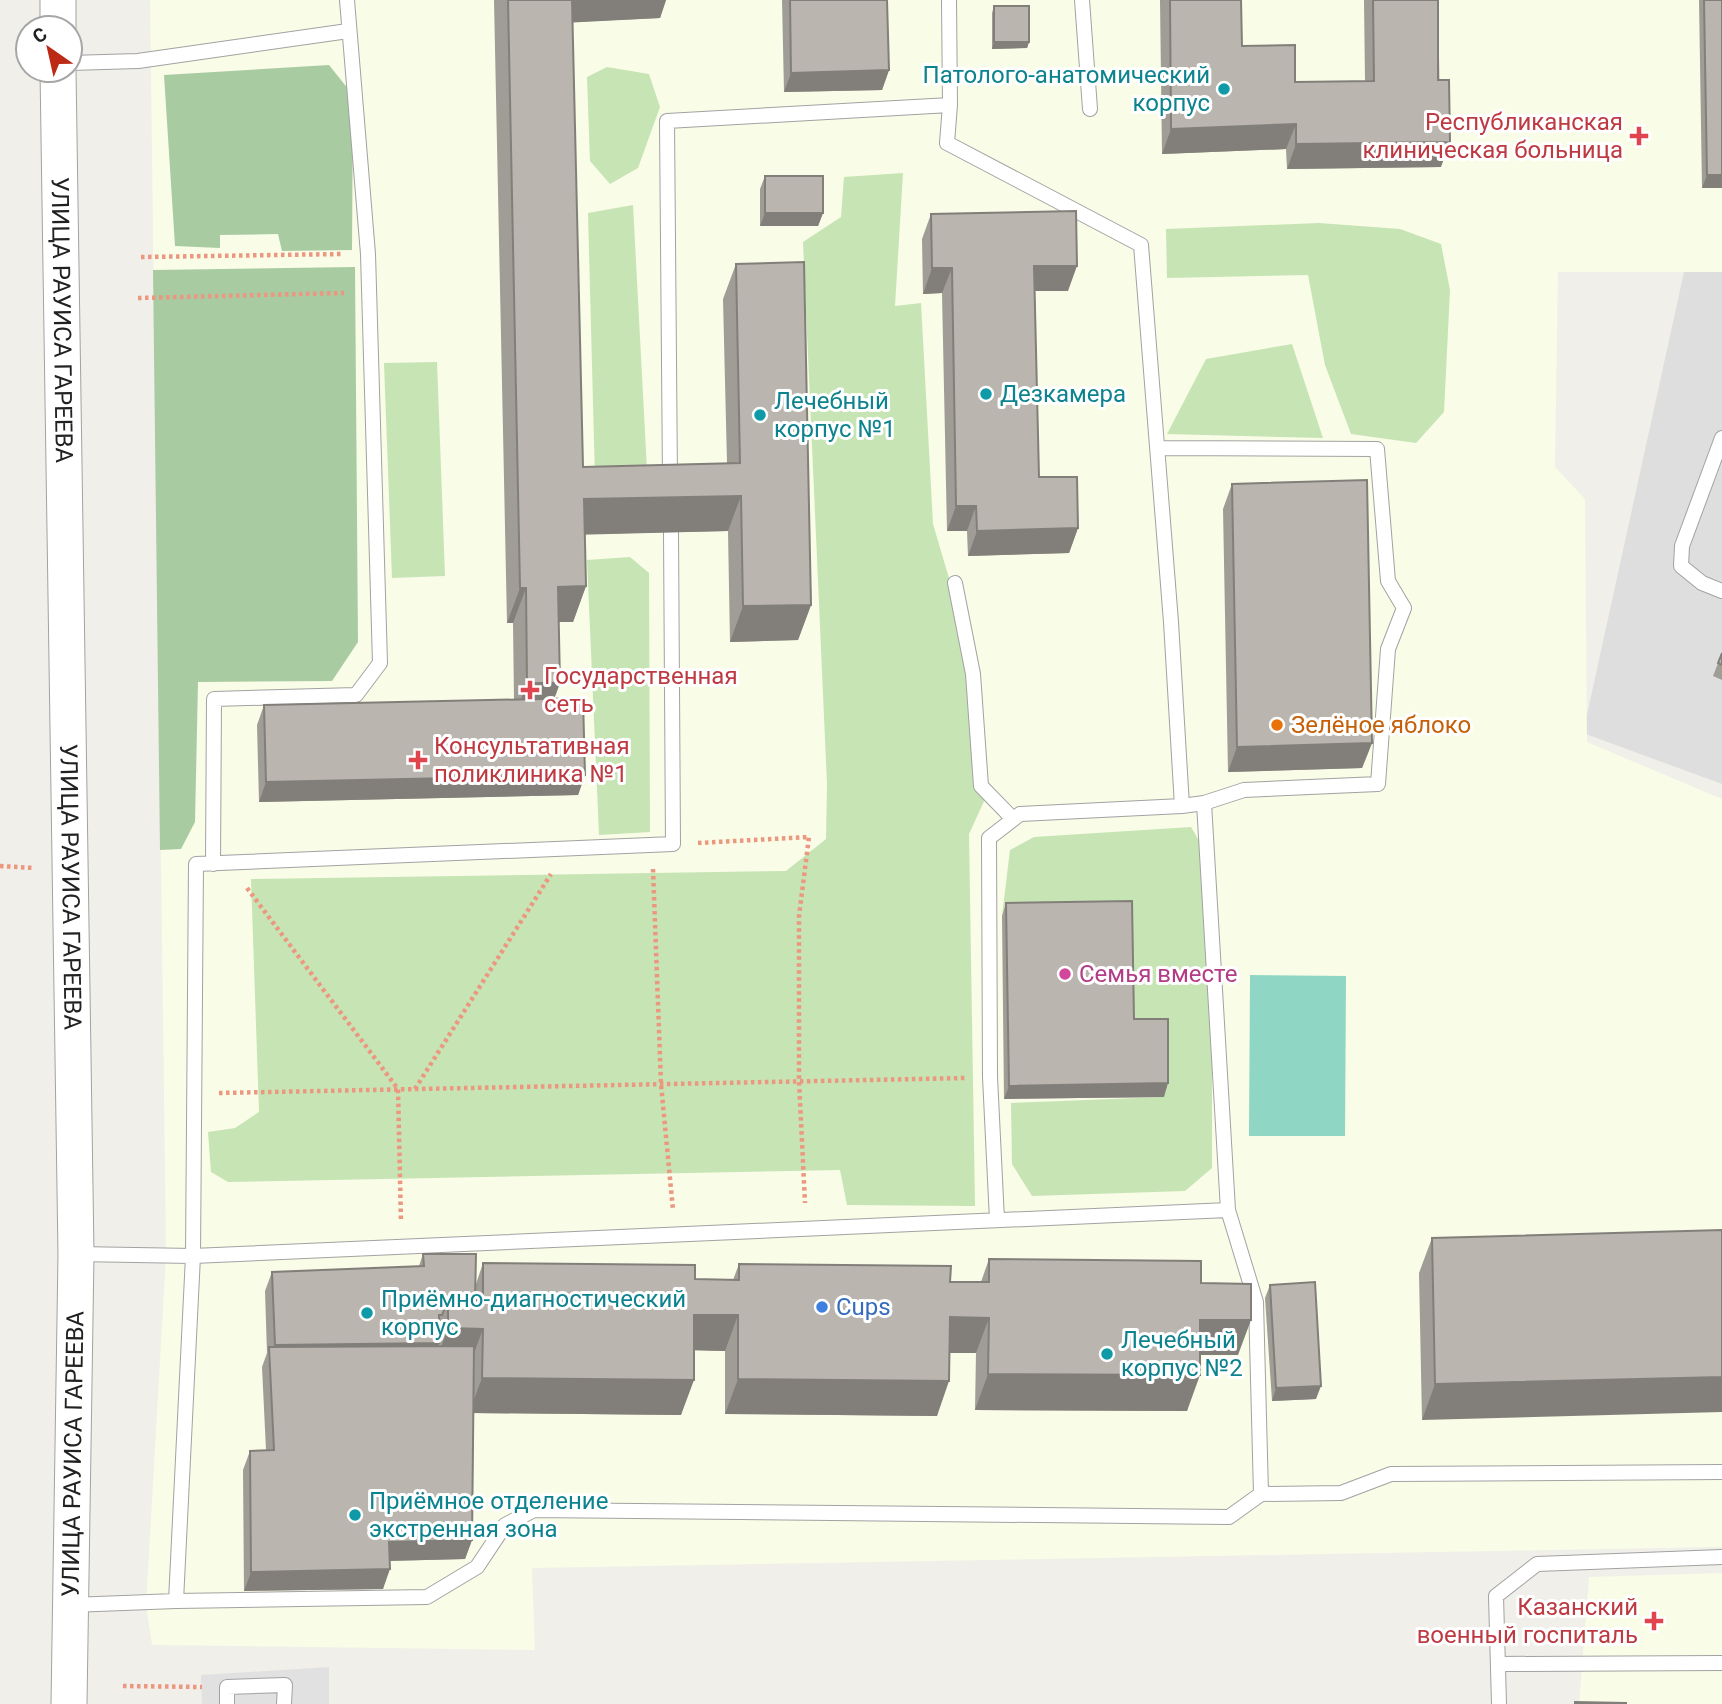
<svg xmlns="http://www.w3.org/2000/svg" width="1722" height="1704" viewBox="0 0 1722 1704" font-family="Roboto,sans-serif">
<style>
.residential{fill:#dfdede}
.education{fill:#f9fce6}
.grass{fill:#c7e4b5}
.forest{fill:#a9cba2}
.pitch{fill:#90d6c4}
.parking{fill:#e1e1e1}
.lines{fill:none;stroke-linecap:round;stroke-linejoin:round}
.service-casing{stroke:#a2a2a2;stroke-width:16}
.tertiary-casing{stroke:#a2a2a2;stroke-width:37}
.path{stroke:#ec977f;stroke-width:4.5;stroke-dasharray:3.5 3.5;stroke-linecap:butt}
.service{stroke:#fff;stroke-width:14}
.tertiary{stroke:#fff;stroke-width:35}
.wall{fill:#a09c96}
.shaded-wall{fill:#827f7a}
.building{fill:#bab5af;stroke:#827f7a;stroke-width:2}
.culture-dot{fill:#0f9aa8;stroke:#fff;stroke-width:2.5}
.health-dot{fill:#e0444e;stroke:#fff;stroke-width:2.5}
.food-dot{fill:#e8710a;stroke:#fff;stroke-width:2.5}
.hotel-dot{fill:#d1479c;stroke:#fff;stroke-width:2.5}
.shop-dot{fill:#3f7fe0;stroke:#fff;stroke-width:2.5}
.labels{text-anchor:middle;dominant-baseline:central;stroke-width:6;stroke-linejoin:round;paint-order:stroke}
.culture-label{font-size:24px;fill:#0d838f;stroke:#fff;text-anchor:start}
.health-label{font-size:24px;fill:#be3a42;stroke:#fff;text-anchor:end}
.street-label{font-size:24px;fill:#212121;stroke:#fff}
.food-label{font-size:24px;fill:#c56008;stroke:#fff;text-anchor:start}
.hotel-label{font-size:24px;fill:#b23c85;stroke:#fff;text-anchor:start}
.shop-label{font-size:24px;fill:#366cbe;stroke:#fff;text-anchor:start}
</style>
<rect width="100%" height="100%" fill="#f0efe9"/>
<!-- residential -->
<path class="residential" d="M1684 272H1722V784L1583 733Z"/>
<!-- education -->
<path class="education" d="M150 0H1722V272H1558L1555 467 1585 499 1587 742 1722 799V1547L532 1568 535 1650 152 1645 146 1605 166 1255Z
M1722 1573V1704H1579L1589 1577Z"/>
<!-- grass -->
<path class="grass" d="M607 67 649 74 660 107 638 168 610 184 590 161 587 77Z
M903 173 895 306 921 303 933 524 982 690 986 797 969 834 975 1206 847 1205 840 1170 228 1182 211 1172 208 1132 235 1128 259 1112 251 879 786 871 826 839 827 784 803 242 841 217 844 177Z
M633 205 647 470 595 479 588 213Z
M1319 223 1400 229 1441 244 1450 290 1444 412 1416 443 1351 434 1325 365 1308 275 1167 278 1166 229Z
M1292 344 1323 438 1167 434 1206 359Z
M437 362 445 576 392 578 384 363Z
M630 557 649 573 650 832 599 835 587 560Z
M1191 827 1212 863V1168L1185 1191 1032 1196 1012 1164 1011 1103 1163 1097 1129 1032 1002 916 1010 850 1034 837Z"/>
<!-- forest -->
<path class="forest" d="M329 65 353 95 352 250 282 251 278 234 220 235V248L175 246 164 75Z
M355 267 358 642 332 681 198 682 195 822 181 849 160 850 153 270Z"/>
<!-- pitch -->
<path class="pitch" d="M1250 975 1346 976 1345 1136H1249Z"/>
<!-- parking -->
<path class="parking" d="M329 1667V1704H202L201 1675Z"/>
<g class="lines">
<defs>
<path id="service" d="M949 0 950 105
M1082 0 1090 109
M70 63 138 61 348 31
M1722 438 1682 546 1681 566 1702 583 1722 591
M1157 448 1377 449 1388 581 1404 608 1388 649 1378 784 1244 790 1204 803
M670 481 667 121 950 105 947 143 1141 245 1171 622 1182 806 1204 803 1228 1210 1256 1302 1261 1494 1229 1517 534 1510 505 1525 477 1567 427 1597 176 1601 193 1256 196 864 673 844 671 532
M955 583 973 674 981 786 1013 819
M213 864 214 699 356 695 380 663 368 254 347 0
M997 1220 990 1077 989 838 1020 814 1182 806
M77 1254 193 1256 1228 1210
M1261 1494 1341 1493 1391 1474 1722 1472
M71 1605 176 1601
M1498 1664 1722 1663
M227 1704V1687L285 1685 284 1704
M1499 1704 1496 1596 1537 1564 1722 1557"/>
<g id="tertiary">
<path d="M58 0V28"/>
<path id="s1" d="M58 70 76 1254 69 1704"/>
</g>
</defs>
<!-- service casing -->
<use href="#service" class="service-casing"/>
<!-- tertiary casing -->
<use href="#tertiary" class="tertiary-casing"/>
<!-- path -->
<path class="path" d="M141 257 343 254
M138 298 344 293
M698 843 809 837 799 916V1081L805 1203
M0 866 34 868
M653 869 661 1084 673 1210
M247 888 398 1089 401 1222
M415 1089 551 874
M219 1093 967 1078
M123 1686 202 1687"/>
<!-- service -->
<use href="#service" class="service"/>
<!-- tertiary -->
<use href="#tertiary" class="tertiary"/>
</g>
<!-- wall -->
<path class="wall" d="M494 0H666L660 18 572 22 583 467 727 463 723 299 736 264 811 605 798 640 730 642 728 531 585 534 586 586 573 622H558L560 683 554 699 585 775 578 795 259 802 257 725 264 705 514 700 513 623H507Z
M782 0H887L889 70 882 90 784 92Z
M1160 0H1241L1242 46 1295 82 1365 81 1364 0H1438L1441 167 1287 169 1286 149 1162 154Z
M1699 0H1722V188H1702Z
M994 6 1029 42 1027 48 992 49V13Z
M765 176 823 213 818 226H760V189Z
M931 214 1068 291H1035L1039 477 1078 528 1069 553 968 556 967 531H947L942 293 923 294 922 239Z
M1232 484 1372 743 1362 768 1228 772 1223 509Z
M1722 653V680L1713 676Z
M1006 903 1134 1019 1164 1097 1004 1099 1002 916Z
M1722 1230 1422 1420 1419 1273 1432 1238Z
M423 1254 476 1284 483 1263 695 1279 733 1280 739 1264 950 1282H981L989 1259 1201 1283 1238 1355H1200L1187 1411 975 1410 976 1353H950L937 1416 725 1414V1351L694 1350 681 1415 474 1413 472 1540 465 1559 389 1561 383 1589 244 1591 243 1470 250 1451 266 1450 262 1367 267 1353 265 1291 272 1272 419 1266Z
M1270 1285 1316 1399 1272 1401 1265 1298Z"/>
<!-- shaded-wall -->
<path class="shaded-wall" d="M571 0H666L660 18 563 23Z
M994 42H1029L1027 48 992 49Z
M889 70 882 90 784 92 791 73Z
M1296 124 1286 149 1162 154 1171 129Z
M1450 142 1441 167 1287 169 1296 144Z
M1707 175H1722V188H1702Z
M765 213H823L818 226H760Z
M1034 266H1077L1068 291H1025Z
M932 268H952L942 293 923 294Z
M741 496 728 531 571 535 584 499Z
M956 506H976L967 531H947Z
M1078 528 1069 553 968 556 977 531Z
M586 586 573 622H545L558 587Z
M520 588H526L513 623H507Z
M811 605 798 640 730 642 743 606Z
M527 683H560L547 718 514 719Z
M1372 743 1362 768 1228 772 1237 747Z
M585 775 578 795 259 802 266 782Z
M1168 1083 1164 1097 1004 1099 1009 1086Z
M694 1315H738L725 1351 681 1350Z
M950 1317 989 1318 976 1353H937Z
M1200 1320H1251L1238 1355H1188Z
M448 1328 483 1329 470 1364H435Z
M439 1343 432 1363 270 1358 275 1345Z
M988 1374 1200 1375 1187 1411 975 1410Z
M1722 1377V1412L1422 1420 1435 1384Z
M482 1378 694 1380 681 1415 469 1413Z
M738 1379 949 1381 937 1416 725 1414Z
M1321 1386 1316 1399 1272 1401 1276 1388Z
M472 1540 465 1559 382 1561 389 1542Z
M390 1569 383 1589 244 1591 251 1572Z"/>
<!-- building -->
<path class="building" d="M508 0H572L583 467 740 463 736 264 804 262 811 605 743 606 741 496 584 499 586 586 558 587 560 683H527L526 588H520Z
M790 0H887L889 70 791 73Z
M1170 0H1241L1242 46 1295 45V82L1374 81 1373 0H1438V80H1449L1450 142 1296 144V124L1171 129Z
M1704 0H1722V175H1707Z
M994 6H1029V42H994Z
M765 176H823V213H765Z
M1076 211 1077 266H1034L1039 477H1077L1078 528 977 531 976 506H956L952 268H932L931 214Z
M1367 480 1372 743 1237 747 1232 484Z
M1722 653V665L1718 663Z
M583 698 585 775 266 782 264 705Z
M1132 901 1134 1019H1168V1083L1009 1086 1006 903Z
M1722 1230V1377L1435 1384 1432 1238Z
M423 1254H476L475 1300H448L442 1315H439V1343L275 1345 272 1272 424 1266Z
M989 1259 1201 1261V1283L1251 1284V1320H1200V1375L988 1374 989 1318 950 1317 949 1381 738 1379V1315H694V1380L482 1378 483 1329 448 1328V1300H483V1263L695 1265V1279L739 1280V1264L951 1266 950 1282H989Z
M1315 1282 1321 1386 1276 1388 1270 1285Z
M474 1346 472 1540 389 1542 390 1569 251 1572 250 1451 274 1450 269 1347Z
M1575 1702 1627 1703 1575 1704Z"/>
<!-- markers -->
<g class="culture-dot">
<circle cx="1224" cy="89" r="7"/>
<circle cx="986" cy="394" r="7"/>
<circle cx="760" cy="415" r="7"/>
<circle cx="367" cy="1313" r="7"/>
<circle cx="1107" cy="1354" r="7"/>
<circle cx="355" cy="1515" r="7"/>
</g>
<g class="health-dot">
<path d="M1635.5 125.5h7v7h7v7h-7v7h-7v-7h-7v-7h7z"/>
<path d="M526.5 679.5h7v7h7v7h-7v7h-7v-7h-7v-7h7z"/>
<path d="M414.5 749.5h7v7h7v7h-7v7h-7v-7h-7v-7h7z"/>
<path d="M1650.5 1610.5h7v7h7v7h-7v7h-7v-7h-7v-7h7z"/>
</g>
<circle class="food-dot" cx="1277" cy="725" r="7"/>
<circle class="hotel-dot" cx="1065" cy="974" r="7"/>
<circle class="shop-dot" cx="822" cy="1307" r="7"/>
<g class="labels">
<!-- culture labels -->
<g class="culture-label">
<text x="1210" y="75" text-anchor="end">Патолого-анатомический<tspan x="1210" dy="28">корпус</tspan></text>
<text x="1000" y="394">Дезкамера</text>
<text x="774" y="401">Лечебный<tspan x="774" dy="28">корпус №1</tspan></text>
<text x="381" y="1299">Приёмно-диагностический<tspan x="381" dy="28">корпус</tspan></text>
<text x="1121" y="1340">Лечебный<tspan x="1121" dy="28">корпус №2</tspan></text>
<text x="369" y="1501">Приёмное отделение<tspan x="369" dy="28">экстренная зона</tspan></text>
</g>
<!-- health labels -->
<g class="health-label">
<text x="1623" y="122">Республиканская<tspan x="1623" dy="28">клиническая больница</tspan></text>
<text x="544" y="676" text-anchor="start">Государственная<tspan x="544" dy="28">сеть</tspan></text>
<text x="434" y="746" text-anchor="start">Консультативная<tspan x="434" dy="28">поликлиника №1</tspan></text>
<text x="1638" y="1607">Казанский<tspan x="1638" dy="28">военный госпиталь</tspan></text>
</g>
<!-- street labels -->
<g class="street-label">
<text stroke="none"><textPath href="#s1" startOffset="250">УЛИЦА РАУИСА ГАРЕЕВА</textPath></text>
<text stroke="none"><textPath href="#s1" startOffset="817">УЛИЦА РАУИСА ГАРЕЕВА</textPath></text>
<text transform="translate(73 1454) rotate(-89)">УЛИЦА РАУИСА ГАРЕЕВА</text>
</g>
<!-- food labels -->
<g class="food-label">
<text x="1291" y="725">Зелёное яблоко</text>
</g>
<!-- hotel labels -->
<g class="hotel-label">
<text x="1079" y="974">Семья вместе</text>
</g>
<!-- shop labels -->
<g class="shop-label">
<text x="836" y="1307">Cups</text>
</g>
</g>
<!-- north arrow -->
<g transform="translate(49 49) rotate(326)"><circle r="33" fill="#ffffff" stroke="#a6a6a6" stroke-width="2"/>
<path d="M0-5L12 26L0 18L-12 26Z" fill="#bc2a16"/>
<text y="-10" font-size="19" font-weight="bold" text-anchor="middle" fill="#212121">С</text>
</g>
</svg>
